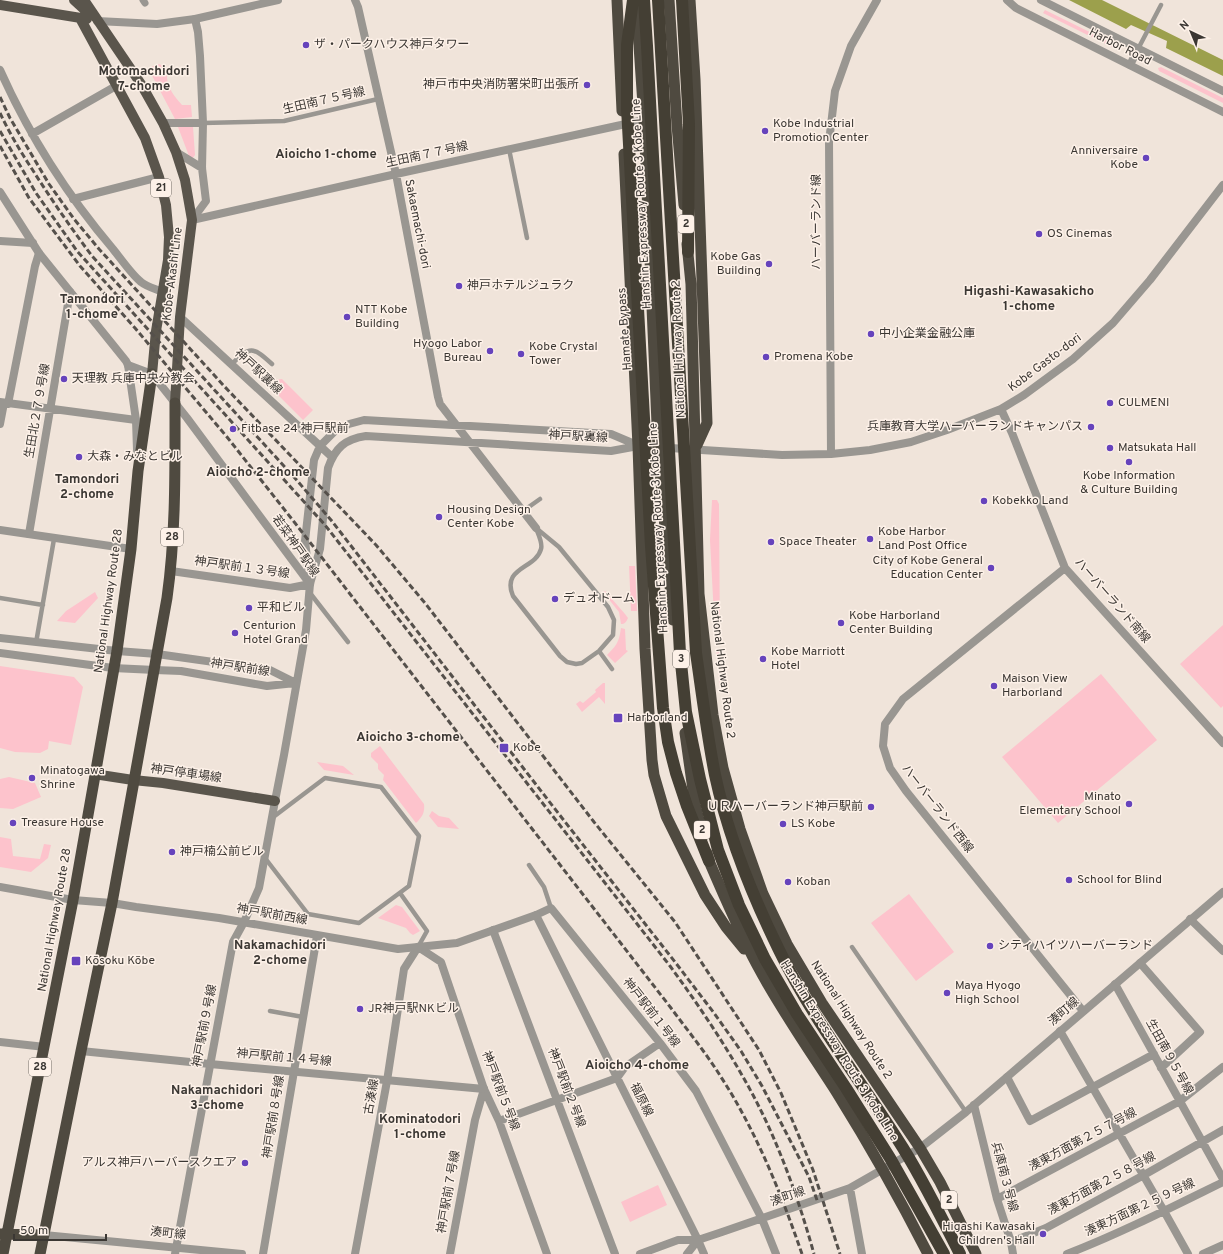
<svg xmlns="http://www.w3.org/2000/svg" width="1223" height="1254" viewBox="0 0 1223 1254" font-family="Overpass,'Noto Sans JP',sans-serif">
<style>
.green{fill:#fdc3cc}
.water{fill:#9ca04c}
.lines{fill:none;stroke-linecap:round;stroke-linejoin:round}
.service{stroke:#999691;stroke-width:4.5}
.pedestrian{stroke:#999691;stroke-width:7}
.minor{stroke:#999691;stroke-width:8}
.tertiary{stroke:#999691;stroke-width:8}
.primary{stroke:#5a554c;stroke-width:10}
.trunk{stroke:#4f4a40;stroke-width:11}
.motorway{stroke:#443f34;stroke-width:12}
.rail{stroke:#55504b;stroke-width:3;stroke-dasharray:6 3;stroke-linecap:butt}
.poi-dot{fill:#6643bc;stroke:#fdf1e8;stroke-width:1.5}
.labels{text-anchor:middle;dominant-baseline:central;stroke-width:3;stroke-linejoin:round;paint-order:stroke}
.shield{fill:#fdf1e8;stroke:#756f69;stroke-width:1}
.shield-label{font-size:11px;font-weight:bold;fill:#3b3733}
.poi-label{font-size:12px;fill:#3b3733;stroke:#fdf1e8;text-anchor:start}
.street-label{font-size:12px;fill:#3b3733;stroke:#fdf1e8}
.neighbourhood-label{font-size:13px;font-weight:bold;fill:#3b3733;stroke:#fdf1e8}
</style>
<rect width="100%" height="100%" fill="#f0e4da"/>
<!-- green -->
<path class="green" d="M1045 10 1116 45 1118 48H1114L1043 13Z
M159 64C170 69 165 77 169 86 172 94 177 99 182 105H191L192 117 175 119 148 68Z
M1161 67 1223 98V103L1159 71 1158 68Z
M178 127H193L195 155 192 159 189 156Z
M282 379 313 410 303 420 271 388V383L275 380Z
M712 500H717L719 504 720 640 715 636 710 540Z
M629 566H635L637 611H631Z
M605 591 625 614 628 618C626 622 625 624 621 624L619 612 603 592Z
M95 592 98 598 75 623 57 621 66 611Z
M1223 625V706L1221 708 1180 664Z
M621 628 625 629 626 650 628 651 615 663 607 655C617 645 619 642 621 628Z
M716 649 720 653V687Z
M0 666 74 677 83 687 71 745 49 741 48 749 40 753 15 752 0 748Z
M1101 674 1157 740 1058 823 1002 757Z
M603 683H605V704L599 697 582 712 576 704 580 701 583 703 596 692 595 690Z
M380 746 424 804C425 813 422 817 416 823L383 780 384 775 378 769V764L371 757V753Z
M317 762 343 766 354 775 324 770Z
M9 777 35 783 41 797 13 809 0 808V779Z
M432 811 439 816 449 818 459 829 438 827 429 816Z
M0 837 11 839 13 856 40 859 44 844 51 845 48 858 31 872 0 867Z
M909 894 954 952 916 981 871 923Z
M396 905 402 907 420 931 413 935 410 933 406 928 378 918Z
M658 1185 667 1205 630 1222 621 1202Z"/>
<!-- water -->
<path class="water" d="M1069 0H1102L1223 60V76L1166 48 1167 41 1131 25 1126 29Z"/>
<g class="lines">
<!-- service -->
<path class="service" d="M1138 49 1161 5
M203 123 284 121 378 99
M509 149 527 238
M232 364C250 345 253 347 272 364
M523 511 540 499
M536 528 559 547 608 607 614 620 613 635 599 651 582 663 576 664 567 662 560 656 513 596C501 567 536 569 541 549 543 543 538 534 536 528Z
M310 593 348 642
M0 598 43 605
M36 643 54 539
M599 651 612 669
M265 858 308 914 359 923 409 886 419 836 381 787 325 778 272 818
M529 865 544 887 551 908
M400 893 427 931 418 947
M852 947 966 1112
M270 1011 303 1017"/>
<!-- pedestrian -->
<path class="pedestrian" d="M143 0 145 3"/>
<!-- minor -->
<path class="minor" d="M1130 65 1138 49
M0 70C29 135 67 195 113 249 121 259 132 275 141 282 147 287 156 289 163 292
M163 123H203
M32 134 116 86
M176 152 202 168
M73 199 159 177
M192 220 206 201 202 168 203 123 200 56 198 32 195 19
M0 241 33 243
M128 365 152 374 187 418 310 584
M0 402 136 420
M8 404 35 266 39 253
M0 424 4 403
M29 534 70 292
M0 638 117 651
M0 653 113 668 155 670
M0 887 73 900 112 903
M1190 919 1223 951
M493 930 615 1254
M1140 963 1200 1032 1161 1068
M1115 984 1223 1179
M1060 1031 1164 1211 1188 1254
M0 1042 45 1047
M1007 1077 1030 1121 1154 1054
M974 1105 997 1199 1011 1242 1013 1254
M499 1121 617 1078 625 1067 660 1043
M997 1199 1180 1101 1223 1067
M698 1240 536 915 551 908 660 1043 696 1091 762 1219
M1011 1242 1046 1228 1144 1175 1223 1130
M175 1254 233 942 244 922
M263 1254 317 936
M355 1254 387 1081 404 969 418 947 441 962 484 1089 499 1121 547 1254
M450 1254 475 1120 484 1089
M1067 1254C1121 1233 1172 1207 1223 1182
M1203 1254 1223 1245"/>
<!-- tertiary -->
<path class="tertiary" d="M355 0 358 7 396 174 438 397 440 404 536 528
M1007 0 1016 8 1223 112
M1041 0 1223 91
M97 21 157 24 195 19 278 0
M0 192 39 253 126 361 128 365 136 420 137 450
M192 220 396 174 644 120
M180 317 332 457
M1001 409 1012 433 1065 568 1223 743
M831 454 829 142 835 91 851 46 877 0
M0 530 131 549
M1065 568 903 699 885 724 883 746 890 768 906 791 1083 1011
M171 571 290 588 310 584
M310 584 320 549 328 468C335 448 345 439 366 436L611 451 638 446 782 455 831 454 870 450 911 442 947 430 1001 409 1024 395 1073 359 1113 323 1150 280 1223 185
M117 651 157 654 270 670 296 683
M155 670 181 671 267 686 295 683
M112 903 136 907 219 918 398 949 457 943 536 915
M244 922 259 888 275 801 284 755 306 630 310 584 305 541 314 460 320 446 335 431 349 424 364 420 611 434 637 445
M81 1051 210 1064 484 1089
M850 1188 862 1254
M762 1219 776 1254
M44 1235 242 1254
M698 1240 704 1254
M640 1254 678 1240H698L722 1232 850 1188 920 1148 966 1112 1007 1077 1223 892
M687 1254 698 1240"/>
<!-- primary -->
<path class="primary" d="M74 0 86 11
M84 0 141 84 163 123 176 152 185 180 192 220 180 317 175 403
M0 5 87 19
M80 18 145 138 159 177 166 205 169 237 168 260 156 331 152 374
M94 774 133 780 163 783 275 801"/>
<!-- trunk -->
<path class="trunk" d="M617 0 622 111
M669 0 677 125 684 205
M690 0 695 79 707 423 697 445
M636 1 644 120 658 447 673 620
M624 154 638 446 645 649 652 760 654 775 666 816 705 895 726 927 744 949
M687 244 691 284 699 594 713 715 723 768 740 829 763 894 787 944 822 1003 920 1148 940 1182 976 1254
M685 733 695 804 703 836
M707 853 709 861C724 896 739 931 757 965 781 1010 810 1051 837 1093 870 1146 900 1199 928 1254
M1 1234 44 1235
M3 1254 73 900 117 651 131 549 138 471 152 374
M40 1254 81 1051 112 903 167 598C176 534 175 468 175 403"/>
<!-- motorway -->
<path class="motorway" d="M633 0 627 45V108L651 546 663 708 668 742 676 773 687 806 709 861
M644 0 647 46 680 653 686 712 700 779 718 850 739 905 765 959 797 1014 846 1088 890 1158 944 1254
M658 0 696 653C702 694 707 735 715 775 728 836 752 895 779 950 813 1020 862 1082 903 1148 924 1182 942 1218 960 1254
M682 0 689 124 688 252"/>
<!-- rail -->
<path class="rail" d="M0 97 10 118 49 184 74 219 99 249 225 387 376 545 425 603 594 822 675 922 759 1050 781 1093 813 1170 840 1254
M0 113C9 132 20 151 32 169 51 199 71 228 92 256L294 477 331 520 562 818 675 962 714 1013 741 1051 762 1086 809 1177 818 1203
M0 131 36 193 77 251 325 525 670 966C700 1007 729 1050 753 1095 779 1144 799 1200 814 1254
M0 146 29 198 80 266 135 328 227 437 295 523 671 1008C688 1031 706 1053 721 1077 756 1131 781 1193 802 1254"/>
</g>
<!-- markers -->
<g class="poi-dot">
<circle cx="306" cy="45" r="4"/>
<circle cx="587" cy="85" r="4"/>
<circle cx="765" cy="131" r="4"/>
<circle cx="1146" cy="158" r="4"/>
<circle cx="1039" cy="234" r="4"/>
<circle cx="769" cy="264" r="4"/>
<circle cx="459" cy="286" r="4"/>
<circle cx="347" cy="317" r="4"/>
<circle cx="871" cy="334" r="4"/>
<circle cx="490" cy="351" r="4"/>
<circle cx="521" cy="354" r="4"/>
<circle cx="766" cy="357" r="4"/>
<circle cx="64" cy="379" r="4"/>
<circle cx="1110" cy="403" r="4"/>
<circle cx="1091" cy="427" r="4"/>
<circle cx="233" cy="429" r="4"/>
<circle cx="1110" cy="448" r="4"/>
<circle cx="79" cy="457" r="4"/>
<circle cx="1129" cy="462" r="4"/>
<circle cx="984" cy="501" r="4"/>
<circle cx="439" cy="517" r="4"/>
<circle cx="870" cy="539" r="4"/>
<circle cx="771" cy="542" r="4"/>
<circle cx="991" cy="568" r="4"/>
<circle cx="555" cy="599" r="4"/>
<circle cx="249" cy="608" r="4"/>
<circle cx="841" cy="623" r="4"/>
<circle cx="235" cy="633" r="4"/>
<circle cx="763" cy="659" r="4"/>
<circle cx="994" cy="686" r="4"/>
<rect x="613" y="713" width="10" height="10" rx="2"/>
<rect x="499" y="743" width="10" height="10" rx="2"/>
<circle cx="32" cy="778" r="4"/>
<circle cx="1129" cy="804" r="4"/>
<circle cx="871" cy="807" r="4"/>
<circle cx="13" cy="823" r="4"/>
<circle cx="783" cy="824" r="4"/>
<circle cx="172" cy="852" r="4"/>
<circle cx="1069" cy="880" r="4"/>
<circle cx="788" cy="882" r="4"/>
<circle cx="990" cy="946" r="4"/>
<rect x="71" y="956" width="10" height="10" rx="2"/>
<circle cx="947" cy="993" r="4"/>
<circle cx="360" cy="1009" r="4"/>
<circle cx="245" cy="1163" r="4"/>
<circle cx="1043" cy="1234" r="4"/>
</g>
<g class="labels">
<!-- shield labels -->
<g class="shield">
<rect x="151" y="179" width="20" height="18" rx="3"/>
<rect x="678" y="215" width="16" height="18" rx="3"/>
<rect x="161" y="528" width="22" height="18" rx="3"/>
<rect x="673" y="650" width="16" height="18" rx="3"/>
<rect x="694" y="821" width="16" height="18" rx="3"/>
<rect x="29" y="1058" width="22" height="18" rx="3"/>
<rect x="941" y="1191" width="16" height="18" rx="3"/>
</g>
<g class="shield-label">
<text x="161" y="188">21</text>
<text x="686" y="224">2</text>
<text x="172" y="537">28</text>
<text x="681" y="659">3</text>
<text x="702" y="830">2</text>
<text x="40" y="1067">28</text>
<text x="949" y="1200">2</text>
</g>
<!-- poi labels -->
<g class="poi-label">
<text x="314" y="45">ザ・パークハウス神戸タワー</text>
<text x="579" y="85" text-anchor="end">神戸市中央消防署栄町出張所</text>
<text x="773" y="124">Kobe Industrial<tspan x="773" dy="14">Promotion Center</tspan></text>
<text x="1138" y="151" text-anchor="end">Anniversaire<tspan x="1138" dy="14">Kobe</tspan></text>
<text x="1047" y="234">OS Cinemas</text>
<text x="761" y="257" text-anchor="end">Kobe Gas<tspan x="761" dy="14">Building</tspan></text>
<text x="467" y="286">神戸ホテルジュラク</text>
<text x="355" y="310">NTT Kobe<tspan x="355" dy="14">Building</tspan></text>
<text x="879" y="334">中小企業金融公庫</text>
<text x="482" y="344" text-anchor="end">Hyogo Labor<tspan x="482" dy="14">Bureau</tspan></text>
<text x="529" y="347">Kobe Crystal<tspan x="529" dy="14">Tower</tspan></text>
<text x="774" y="357">Promena Kobe</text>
<text x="72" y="379">天理教 兵庫中央分教会</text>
<text x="1118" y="403">CULMENI</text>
<text x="1083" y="427" text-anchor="end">兵庫教育大学ハーバーランドキャンパス</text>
<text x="241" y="429">Fitbase 24 神戸駅前</text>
<text x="1118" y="448">Matsukata Hall</text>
<text x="87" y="457">大森・みなとビル</text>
<text x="1129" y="476" text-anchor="middle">Kobe Information<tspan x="1129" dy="14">&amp; Culture Building</tspan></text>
<text x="992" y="501">Kobekko Land</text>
<text x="447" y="510">Housing Design<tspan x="447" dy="14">Center Kobe</tspan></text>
<text x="878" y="532">Kobe Harbor<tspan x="878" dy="14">Land Post Office</tspan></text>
<text x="779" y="542">Space Theater</text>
<text x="983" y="561" text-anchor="end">City of Kobe General<tspan x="983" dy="14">Education Center</tspan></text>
<text x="563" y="599">デュオドーム</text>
<text x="257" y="608">平和ビル</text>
<text x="849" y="616">Kobe Harborland<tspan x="849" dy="14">Center Building</tspan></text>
<text x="243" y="626">Centurion<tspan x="243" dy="14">Hotel Grand</tspan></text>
<text x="771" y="652">Kobe Marriott<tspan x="771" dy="14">Hotel</tspan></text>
<text x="1002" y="679">Maison View<tspan x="1002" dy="14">Harborland</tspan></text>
<text x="627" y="718">Harborland</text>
<text x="513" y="748">Kobe</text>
<text x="40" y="771">Minatogawa<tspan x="40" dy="14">Shrine</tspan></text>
<text x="1121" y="797" text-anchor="end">Minato<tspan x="1121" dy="14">Elementary School</tspan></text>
<text x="863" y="807" text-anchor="end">ＵＲハーバーランド神戸駅前</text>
<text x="21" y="823">Treasure House</text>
<text x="791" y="824">LS Kobe</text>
<text x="180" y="852">神戸楠公前ビル</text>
<text x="1077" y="880">School for Blind</text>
<text x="796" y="882">Koban</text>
<text x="998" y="946">シティハイツハーバーランド</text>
<text x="85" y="961">Kōsoku Kōbe</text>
<text x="955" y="986">Maya Hyogo<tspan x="955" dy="14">High School</tspan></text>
<text x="368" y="1009">JR神戸駅NKビル</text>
<text x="237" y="1163" text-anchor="end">アルス神戸ハーバースクエア</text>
<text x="1035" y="1227" text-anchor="end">Higashi Kawasaki<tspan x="1035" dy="14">Children's Hall</tspan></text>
</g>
<!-- street labels -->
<g class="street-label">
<text transform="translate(1120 47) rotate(27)">Harbor Road</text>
<text transform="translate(324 101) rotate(-13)">生田南７５号線</text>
<text transform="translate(427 155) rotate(-12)">生田南７７号線</text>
<text transform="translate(642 204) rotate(-93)">Hanshin Expressway Route 3 Kobe Line</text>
<text transform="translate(817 222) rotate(-90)">ハーバーランド線</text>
<text transform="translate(417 224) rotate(79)">Sakaemachi-dori</text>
<text transform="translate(173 274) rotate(-83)">Kobe-Akashi Line</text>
<text transform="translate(625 329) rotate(-94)">Hamate Bypass</text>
<text transform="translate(679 349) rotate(-92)">National Highway Route 2</text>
<text transform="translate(1045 363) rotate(-37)">Kobe Gasto-dori</text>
<text transform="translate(258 372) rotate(43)">神戸駅裏線</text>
<text transform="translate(38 411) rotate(-80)">生田北２７９号線</text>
<text transform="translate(578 437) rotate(3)">神戸駅裏線</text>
<text transform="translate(659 528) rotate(-93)">Hanshin Expressway Route 3 Kobe Line</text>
<text transform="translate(295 546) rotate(55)">若菜神戸駅線</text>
<text transform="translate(242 568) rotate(8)">神戸駅前１３号線</text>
<text transform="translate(109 601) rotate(-82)">National Highway Route 28</text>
<text transform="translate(1112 601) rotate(49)">ハーバーランド南線</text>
<text transform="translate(240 668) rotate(9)">神戸駅前線</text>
<text transform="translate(722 670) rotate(83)">National Highway Route 2</text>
<text transform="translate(186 774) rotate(8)">神戸停車場線</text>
<text transform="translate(937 809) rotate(52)">ハーバーランド西線</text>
<text transform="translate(272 915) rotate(10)">神戸駅前西線</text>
<text transform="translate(55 920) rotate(-80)">National Highway Route 28</text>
<text transform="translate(1064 1012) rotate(-41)">湊町線</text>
<text transform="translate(651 1013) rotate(52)">神戸駅前１号線</text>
<text transform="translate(851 1020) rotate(57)">National Highway Route 2</text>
<text transform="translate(205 1026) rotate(-79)">神戸駅前９号線</text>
<text transform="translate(839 1051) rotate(58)">Hanshin Expressway Route 3 Kobe Line</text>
<text transform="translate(1169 1057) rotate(61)">生田南９５号線</text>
<text transform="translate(284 1058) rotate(5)">神戸駅前１４号線</text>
<text transform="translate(566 1088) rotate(69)">神戸駅前２号線</text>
<text transform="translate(500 1091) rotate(69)">神戸駅前５号線</text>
<text transform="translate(372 1097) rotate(-80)">古湊線</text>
<text transform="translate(641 1100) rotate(63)">福原線</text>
<text transform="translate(274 1117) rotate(-81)">神戸駅前８号線</text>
<text transform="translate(1083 1140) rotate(-28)">湊東方面第２５７号線</text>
<text transform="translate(1004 1177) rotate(75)">兵庫南３号線</text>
<text transform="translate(1102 1184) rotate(-28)">湊東方面第２５８号線</text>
<text transform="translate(449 1192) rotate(-80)">神戸駅前７号線</text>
<text transform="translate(788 1197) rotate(-20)">湊町線</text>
<text transform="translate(1140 1208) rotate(-25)">湊東方面第２５９号線</text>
<text transform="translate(168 1234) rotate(6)">湊町線</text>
</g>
<!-- neighbourhood labels -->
<g class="neighbourhood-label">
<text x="144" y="72">Motomachidori<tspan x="144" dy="15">7-chome</tspan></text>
<text x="326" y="155">Aioicho 1-chome</text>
<text x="1029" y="292">Higashi-Kawasakicho<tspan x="1029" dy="15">1-chome</tspan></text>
<text x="92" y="300">Tamondori<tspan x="92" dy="15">1-chome</tspan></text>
<text x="258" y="473">Aioicho 2-chome</text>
<text x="87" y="480">Tamondori<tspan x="87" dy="15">2-chome</tspan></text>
<text x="408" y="738">Aioicho 3-chome</text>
<text x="280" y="946">Nakamachidori<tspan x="280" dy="15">2-chome</tspan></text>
<text x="637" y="1066">Aioicho 4-chome</text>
<text x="217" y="1091">Nakamachidori<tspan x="217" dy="15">3-chome</tspan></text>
<text x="420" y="1120">Kominatodori<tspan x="420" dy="15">1-chome</tspan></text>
</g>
</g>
<!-- north arrow -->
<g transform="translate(1191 32) rotate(316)" stroke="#fdf1e8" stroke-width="3" paint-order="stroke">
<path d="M0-3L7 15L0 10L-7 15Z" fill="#3b3733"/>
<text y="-6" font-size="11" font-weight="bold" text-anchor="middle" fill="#3b3733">N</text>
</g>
<!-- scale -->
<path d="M14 1234v6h92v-6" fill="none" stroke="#3b3733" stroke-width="2"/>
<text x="20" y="1234" font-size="12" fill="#3b3733" stroke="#fdf1e8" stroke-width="3" paint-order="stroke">50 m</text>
</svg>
